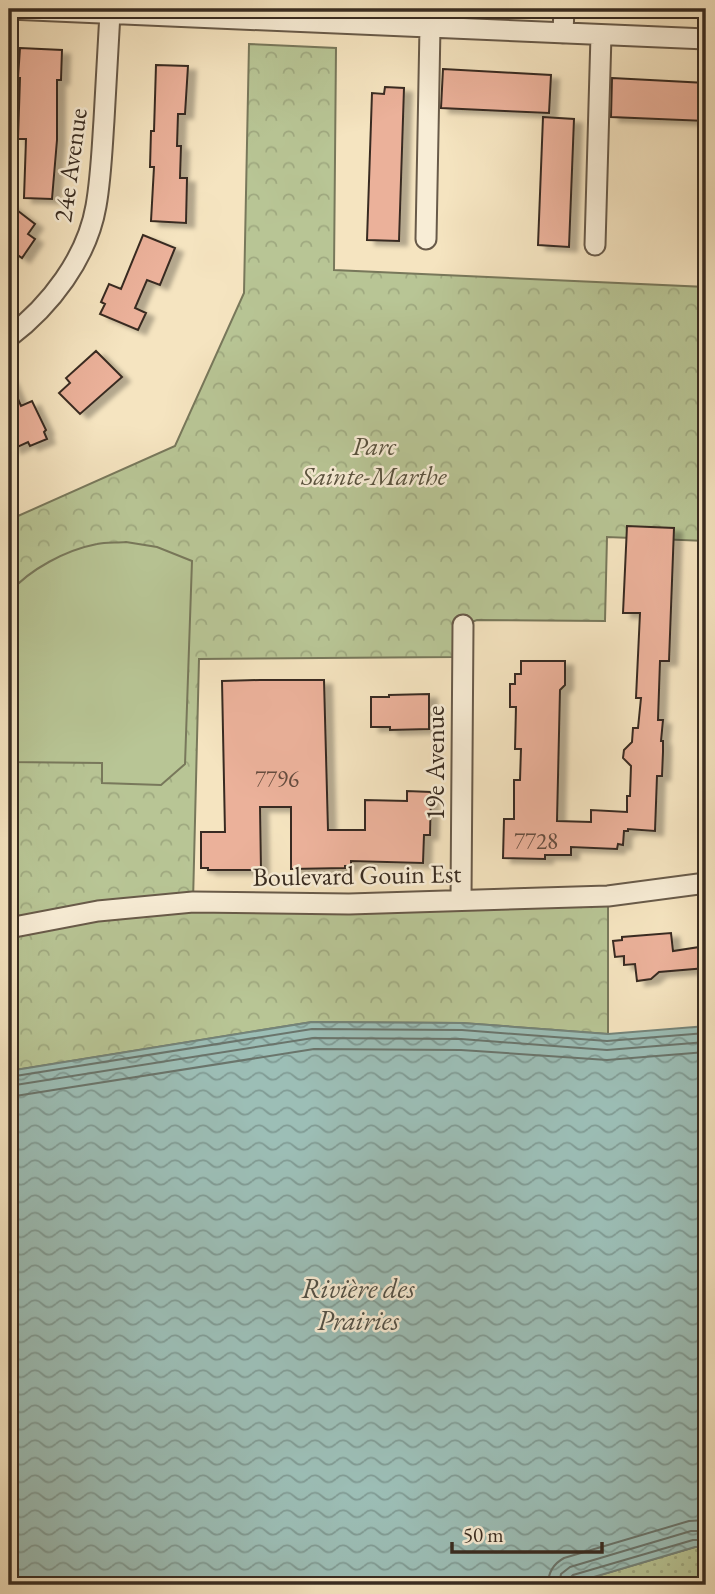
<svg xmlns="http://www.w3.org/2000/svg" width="715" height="1594" viewBox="0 0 715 1594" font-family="'EB Garamond',serif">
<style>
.grass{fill:url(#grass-dots);stroke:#78785b;stroke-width:2}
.forest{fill:url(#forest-crowns);stroke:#78785b;stroke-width:2}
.pitch{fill:#b8c595;stroke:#78785b;stroke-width:2}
.water{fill:url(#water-waves);stroke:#74847a;stroke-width:2}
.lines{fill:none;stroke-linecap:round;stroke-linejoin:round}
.shore{stroke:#6a756c;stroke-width:2}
.building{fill:#ebb19a;stroke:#392c21;stroke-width:2;filter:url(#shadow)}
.minor-casing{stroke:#685a49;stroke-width:23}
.minor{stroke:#f8edd6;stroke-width:19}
.labels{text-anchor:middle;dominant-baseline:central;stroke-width:5;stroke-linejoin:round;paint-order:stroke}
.number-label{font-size:23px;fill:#664d3f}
.street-label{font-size:26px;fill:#392c21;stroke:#f8edd6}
.park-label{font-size:26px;font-style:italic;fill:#59523e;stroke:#f8edd6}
.water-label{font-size:28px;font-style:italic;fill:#525046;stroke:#f8edd6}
</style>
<defs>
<pattern id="grass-dots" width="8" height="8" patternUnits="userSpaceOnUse" patternTransform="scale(1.75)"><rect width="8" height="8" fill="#b8c595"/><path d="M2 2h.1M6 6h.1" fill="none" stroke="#9fa980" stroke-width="1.8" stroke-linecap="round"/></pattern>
<pattern id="forest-crowns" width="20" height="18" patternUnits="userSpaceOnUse" patternTransform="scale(1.75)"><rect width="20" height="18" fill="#b8c595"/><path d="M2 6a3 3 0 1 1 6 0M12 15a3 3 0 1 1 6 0" fill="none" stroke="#9fa980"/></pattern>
<pattern id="water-waves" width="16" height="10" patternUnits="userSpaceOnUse" patternTransform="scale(1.75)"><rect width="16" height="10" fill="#9cbeb6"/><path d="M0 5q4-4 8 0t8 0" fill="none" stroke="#809b94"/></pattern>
<filter id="shadow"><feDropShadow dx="8" dy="4.5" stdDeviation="2" flood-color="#0004"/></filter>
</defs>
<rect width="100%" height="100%" fill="#f5e4c0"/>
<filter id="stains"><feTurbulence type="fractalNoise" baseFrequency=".00286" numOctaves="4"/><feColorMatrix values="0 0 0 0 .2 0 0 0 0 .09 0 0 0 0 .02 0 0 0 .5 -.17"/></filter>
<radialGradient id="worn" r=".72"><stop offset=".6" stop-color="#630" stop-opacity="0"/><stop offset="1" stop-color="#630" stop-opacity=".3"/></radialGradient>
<!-- grass -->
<path class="grass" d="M695 1547H706V1585H566Z"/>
<!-- forest -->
<path class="forest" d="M249 44 336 48 334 270 706 287V541L607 537 605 621 477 620 463 625 456 657 199 659 193 902 608 896V1034L462 1023 312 1022 9 1071V520L175 446 244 293Z"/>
<!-- pitch -->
<path class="pitch" d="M126 542 157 547 192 561 185 764 161 785 102 783V763L9 762V593C30 569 66 550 97 544 106 542 116 543 126 542Z"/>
<!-- water -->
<path class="water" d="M312 1022 462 1023 608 1034 706 1026V1547H695L567 1585H9V1071Z"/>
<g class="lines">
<!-- shore -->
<path class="shore" d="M9 1077 312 1029 462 1030 607 1041 706 1033
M9 1086 313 1038 461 1039 607 1050 706 1042
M9 1097 314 1049 461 1050 607 1060 706 1052
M548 1585C548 1573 553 1564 564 1558L689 1521 706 1520
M559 1585 561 1574 570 1567 691 1531H706
M567 1585 569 1579 573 1575 693 1540H706"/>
</g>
<!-- building -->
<path class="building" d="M20 48 62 50 61 80H57V140L52 199 24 198 26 139H18L20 78H18Z
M156 65 188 66 185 114H178L177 146H181L180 178H187L186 223 151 221 154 167H150L151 131H154Z
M443 69 551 75 549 113 441 108Z
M612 78 706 83V121L611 117Z
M385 87 404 88 399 241 367 240 372 93 384 94Z
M543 117 574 119 569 247 538 245Z
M9 204 35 224 28 234 35 239 22 258 9 249Z
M143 235 175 248 160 285 147 280 135 308 146 313 138 330 100 314 105 304 101 302 109 284 121 289Z
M96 351 122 377 80 414 59 393 70 383 66 378Z
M9 378 21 406 32 401 46 430 44 432 47 439 30 446 28 442 13 449 9 439Z
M627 526 674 528 669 661H660L658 720H663L661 741H663V752L662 776H657L655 831 628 829V831H624L623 845 618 844 617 849 571 847V855H545V859L503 858 504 819H514V780H520L521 749H515L516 707H510V684H515V674H521V661H565V685L560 690 557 821 591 822V810L627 812V796H630L631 766 623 758 624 750 632 742 633 728H638L641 698H636L640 613H623Z
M260 680H324L328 830H365V800L407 801V791L431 792 430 835H424L423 863 351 861V866H345V868L291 869V807H260L261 870H208V868H201V832H225L222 681Z
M429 694V729L390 730V727H371V697H389V695Z
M671 933 673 951 706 946V968L659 972 651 979 637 981 635 964 624 965V956L615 957 613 941 622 940V937Z"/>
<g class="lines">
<defs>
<path id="minor" d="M9 9 706 39
M563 33 564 9
M426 239 430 27
M595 245 601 35
M9 337C50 306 87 258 96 206 101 178 102 149 104 120 106 85 108 49 110 13
M461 900 463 625
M9 928 98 911 193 902 349 904 608 896 706 883"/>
</defs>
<!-- minor casing -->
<use href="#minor" class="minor-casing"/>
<!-- minor -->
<use href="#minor" class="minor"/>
</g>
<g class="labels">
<!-- number labels -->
<g class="number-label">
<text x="277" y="779">7796</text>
<text x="536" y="841">7728</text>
</g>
<!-- street labels -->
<g class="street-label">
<text transform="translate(70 165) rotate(-82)">24e Avenue</text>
<text transform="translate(435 763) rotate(-90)">19e Avenue</text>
<text transform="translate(357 875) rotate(-1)">Boulevard Gouin Est</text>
</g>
<!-- park labels -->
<g class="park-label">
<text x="374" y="446">Parc<tspan x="374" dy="30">Sainte-Marthe</tspan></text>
</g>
<!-- water labels -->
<g class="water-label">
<text x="358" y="1288">Rivière des<tspan x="358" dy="32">Prairies</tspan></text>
</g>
</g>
<!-- margin -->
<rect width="715" height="1594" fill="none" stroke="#f5e4c0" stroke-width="35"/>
<rect x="10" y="10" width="694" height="1573" fill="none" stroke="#392c21" stroke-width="3.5"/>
<rect x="18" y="18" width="680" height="1559" fill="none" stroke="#392c21" stroke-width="2"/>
<!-- scale -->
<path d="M452 1542v10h150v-10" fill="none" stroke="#392c21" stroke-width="3.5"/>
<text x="463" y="1542" font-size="21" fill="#392c21" stroke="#f8edd6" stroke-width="5" paint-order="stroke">50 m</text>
<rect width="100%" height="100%" filter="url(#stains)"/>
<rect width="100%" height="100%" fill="url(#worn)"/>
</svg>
